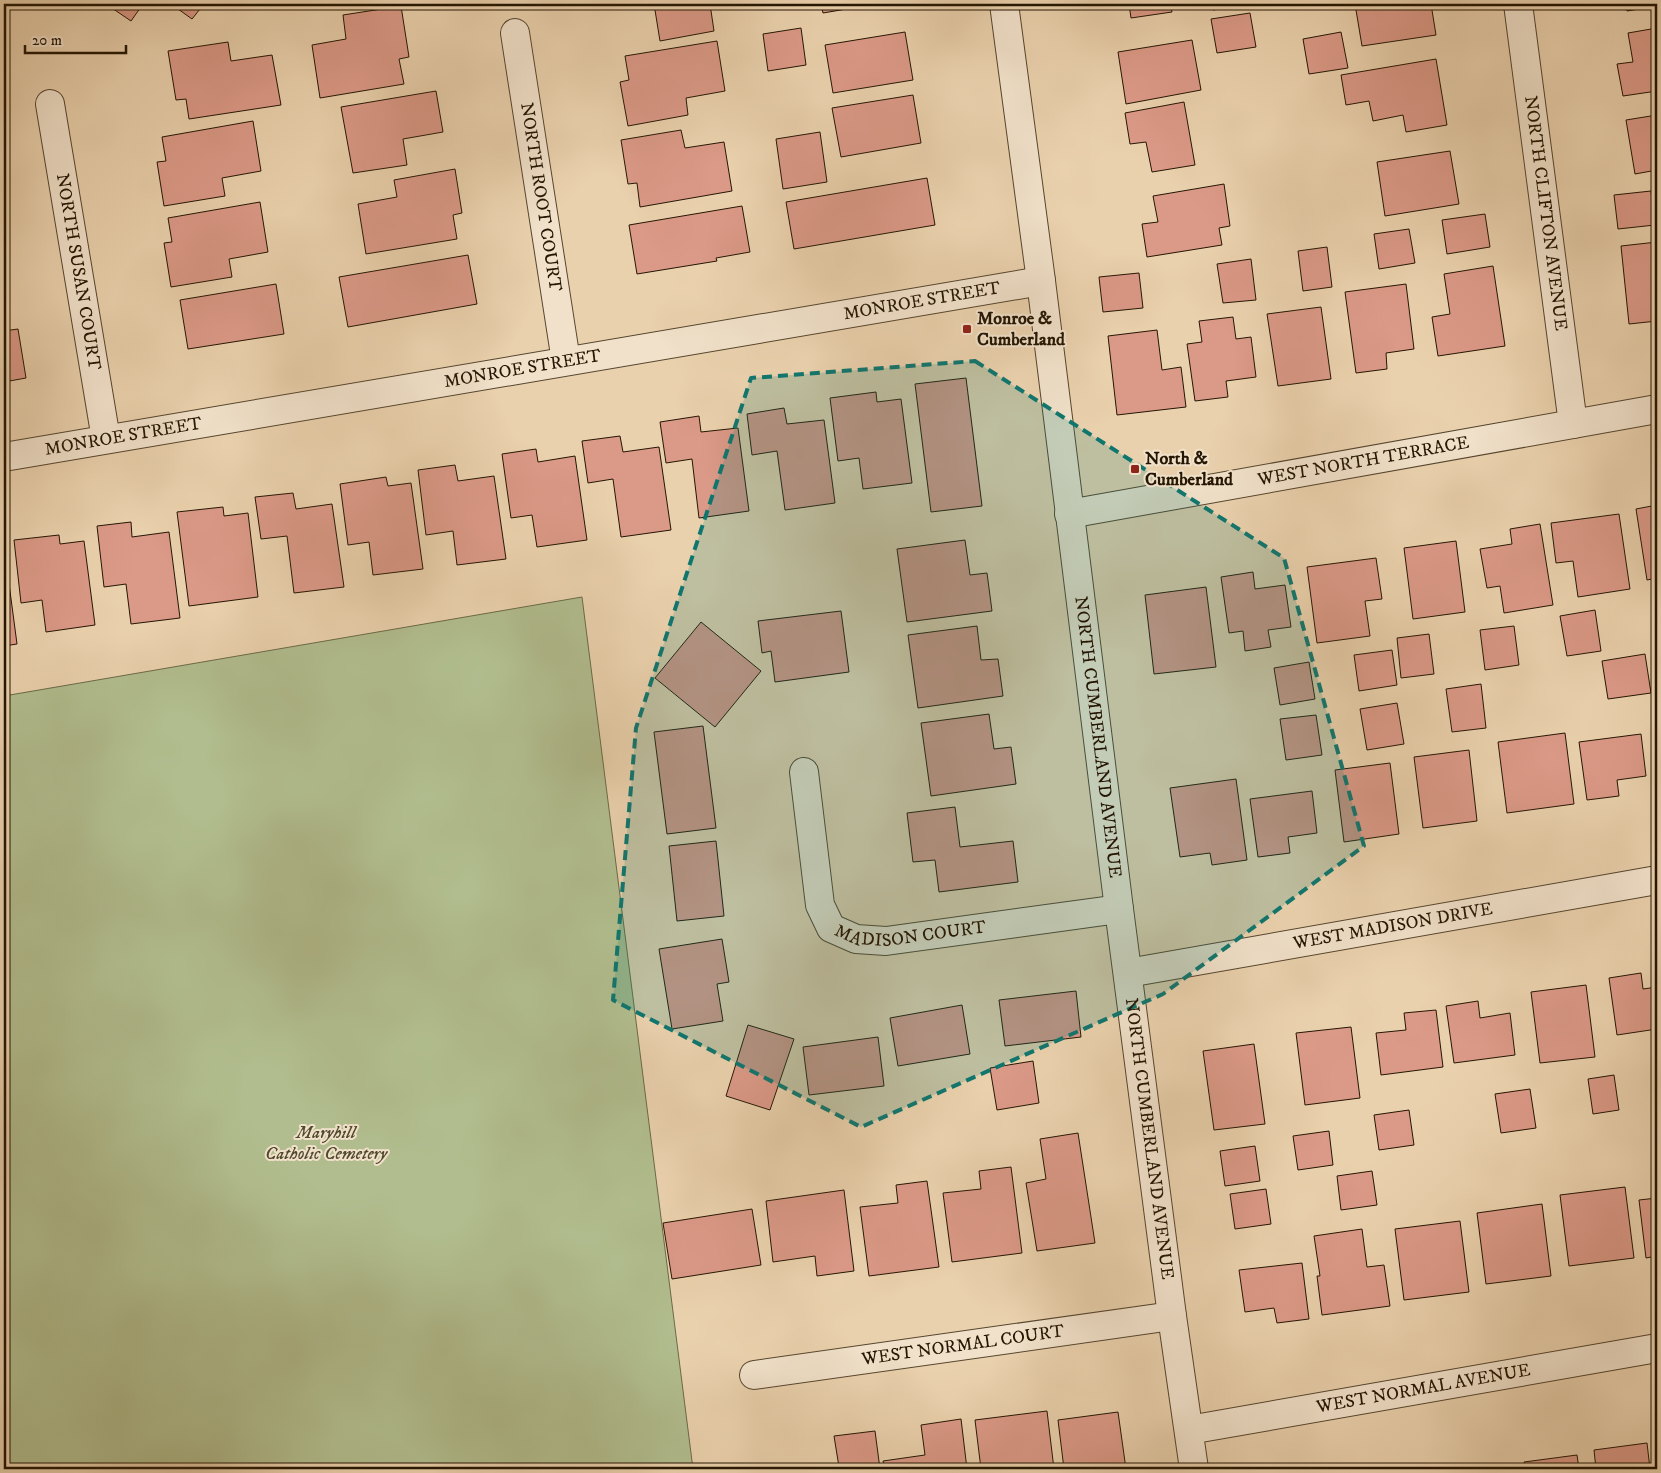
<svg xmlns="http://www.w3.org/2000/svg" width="1661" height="1473" viewBox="0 0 1661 1473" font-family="'IM FELL DW Pica',serif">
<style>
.green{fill:#b1bd8e;stroke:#6a6a48}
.building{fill:#db9987;stroke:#241603}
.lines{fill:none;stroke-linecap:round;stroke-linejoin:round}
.minor-casing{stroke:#56452e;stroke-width:30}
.minor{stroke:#f1e1ca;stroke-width:28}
.marked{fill:#0f766e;fill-opacity:0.2;stroke:#0f766e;stroke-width:4;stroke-dasharray:10 6;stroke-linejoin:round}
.poi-dot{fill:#8f2418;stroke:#f1e1ca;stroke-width:2}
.labels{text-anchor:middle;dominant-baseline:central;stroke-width:4;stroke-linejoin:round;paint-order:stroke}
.street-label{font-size:18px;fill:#241603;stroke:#f1e1ca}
.poi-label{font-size:18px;font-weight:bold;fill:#241603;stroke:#f1e1ca;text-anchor:start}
.park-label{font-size:18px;font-style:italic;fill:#4e482d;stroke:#f1e1ca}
</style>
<rect width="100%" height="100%" fill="#ead1ad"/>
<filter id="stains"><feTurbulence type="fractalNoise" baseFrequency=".004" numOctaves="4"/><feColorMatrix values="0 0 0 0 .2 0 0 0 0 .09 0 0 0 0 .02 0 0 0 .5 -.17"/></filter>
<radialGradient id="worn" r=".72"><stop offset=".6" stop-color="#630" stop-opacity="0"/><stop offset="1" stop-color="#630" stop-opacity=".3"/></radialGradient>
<!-- green -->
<path class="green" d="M582 597 693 1469H4V696Z"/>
<!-- building -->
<path class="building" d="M106 4H143L131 21Z
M171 4H204L192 19Z
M654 4H710L714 31 660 41Z
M821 4H876L823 13Z
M1129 4H1170L1172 12 1131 18Z
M1212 4H1250L1213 10Z
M1355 4H1431L1436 35 1362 46Z
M1626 4H1657V6L1627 11Z
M401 6 409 57 399 59 404 84 320 98 312 45 346 39 343 15Z
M1250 13 1256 47 1217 53 1211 19Z
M801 28 806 65 768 71 763 34Z
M1657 28V91L1623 96 1617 64 1633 62 1628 33Z
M905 32 913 80 833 93 825 45Z
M1341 32 1348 68 1309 74 1303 39Z
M1192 40 1201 90 1126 104 1118 52Z
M717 41 725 91 686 98 688 115 628 126 620 82 629 80 625 56Z
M228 42 231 61 272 55 281 105 189 119 186 99 176 100 168 51Z
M1436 59 1447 125 1406 132 1403 115 1373 121 1369 101 1346 105 1341 75Z
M436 91 443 132 403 139 407 165 353 173 341 107Z
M913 95 921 143 841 157 832 108Z
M1184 102 1195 165 1152 172 1146 142 1130 144 1125 113Z
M1657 115V170L1635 174 1626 120Z
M253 121 261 171 222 178 225 196 164 206 157 162 166 161 162 137Z
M681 130 685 148 724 142 732 191 640 207 637 183 628 184 621 140Z
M820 132 827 182 783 189 776 139Z
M1450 151 1459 204 1385 216 1377 162Z
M455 169 462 213 453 215 457 239 366 254 358 204 397 197 394 180Z
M927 178 935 225 794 249 786 202Z
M1224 184 1230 226 1219 228 1222 245 1147 257 1142 224 1158 222 1153 196Z
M1651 191 1655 225 1618 229 1614 195Z
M260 202 268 252 229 259 232 277 171 287 164 243 172 242 168 218Z
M742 206 750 252 716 258 717 261 637 274 629 225Z
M1485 214 1490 247 1447 254 1442 220Z
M1409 229 1415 263 1379 269 1374 234Z
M1657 242V321L1629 324 1621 246Z
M1327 247 1332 287 1303 291 1298 251Z
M468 255 477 304 348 327 339 277Z
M1251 259 1256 300 1223 303 1217 264Z
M1493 266 1505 346 1438 356 1432 317 1450 314 1444 274Z
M1139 273 1143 308 1103 312 1099 277Z
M276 284 284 334 188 349 180 300Z
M1406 284 1414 349 1386 353 1387 369 1356 373 1345 292Z
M1321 307 1331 379 1278 386 1267 314Z
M1233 317 1236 339 1251 337 1256 377 1226 381 1228 397 1195 401 1187 344 1202 342 1199 321Z
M18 329 26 378 4 382V331Z
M1157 330 1162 370 1181 367 1186 407 1117 415 1108 336Z
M966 378 982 506 931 512 915 384Z
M876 392 877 402 901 399 912 483 863 489 859 458 838 461 830 398Z
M784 408 787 424 824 420 835 503 785 510 777 451 752 455 747 414Z
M699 416 701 432 738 428 749 511 699 518 692 459 666 463 660 422Z
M620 436 623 452 659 447 671 530 621 537 613 479 588 483 582 441Z
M536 449 538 462 575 456 587 540 537 547 532 515 511 518 502 454Z
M455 465 458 481 494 476 506 559 457 565 453 531 426 535 418 470Z
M386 477 388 486 411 483 423 569 373 575 369 542 348 545 340 484Z
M293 493 296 509 332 504 344 587 294 593 287 536 261 539 255 497Z
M1657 505V578L1647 580 1636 509Z
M223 507 224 516 248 513 258 597 189 606 177 512Z
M1619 514 1630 589 1578 597 1573 561 1556 563 1551 523Z
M131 522 132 537 169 532 180 618 131 624 126 584 104 587 97 526Z
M1540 524 1553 605 1504 613 1500 586 1487 588 1480 549 1512 544 1510 529Z
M59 535 60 544 84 541 95 625 46 632 42 600 21 603 14 540Z
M965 540 970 575 987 573 992 611 907 622 897 549Z
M1456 541 1465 612 1413 619 1404 548Z
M1376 558 1382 599 1365 601 1370 636 1317 643 1307 567Z
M4 561H6L17 644 4 646Z
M1253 572 1255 589 1285 585 1291 627 1268 630 1271 647 1245 651 1243 631 1229 633 1221 577Z
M1206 587 1216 667 1154 674 1145 595Z
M1595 610 1601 651 1567 656 1560 616Z
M841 611 849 672 775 682 771 651 762 653 758 621Z
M701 622 761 671 715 727 655 678Z
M977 626 981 660 998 659 1003 696 918 708 908 635Z
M1514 626 1519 665 1485 670 1480 630Z
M1429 634 1434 674 1401 678 1397 638Z
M1392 650 1397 685 1359 691 1354 655Z
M1645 654 1651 693 1608 699 1602 661Z
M1309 662 1315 699 1280 705 1274 668Z
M1481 684 1486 728 1452 732 1446 689Z
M1397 703 1404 744 1367 750 1360 709Z
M989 714 994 749 1011 747 1016 784 931 796 921 723Z
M1316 715 1322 755 1286 760 1280 719Z
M703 726 716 828 667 834 654 732Z
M1565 733 1574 804 1507 813 1498 742Z
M1641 734 1646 776 1617 780 1619 796 1587 800 1579 742Z
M1469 750 1477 821 1423 828 1414 757Z
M1390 763 1399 834 1344 842 1335 770Z
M1236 779 1247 860 1212 865 1210 853 1180 857 1170 788Z
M1312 791 1317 833 1288 837 1290 853 1258 857 1250 799Z
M955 807 960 847 1013 841 1018 882 939 892 935 860 913 862 907 813Z
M716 841 724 916 677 921 669 846Z
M722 939 729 982 717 984 723 1021 672 1029 659 949Z
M1641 973 1643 989 1657 987V1029L1617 1035 1609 978Z
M1586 985 1595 1057 1540 1063 1531 992Z
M1076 991 1081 1037 1005 1046 999 1000Z
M1478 1001 1480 1018 1510 1013 1515 1055 1454 1063 1446 1006Z
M962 1005 970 1054 898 1066 890 1018Z
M1436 1010 1443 1067 1381 1075 1376 1033 1406 1030 1404 1013Z
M748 1025 794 1039 770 1110 726 1096Z
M1351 1027 1360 1098 1305 1105 1296 1033Z
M878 1037 884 1086 809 1095 803 1047Z
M1254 1044 1265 1124 1214 1130 1203 1051Z
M1033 1061 1039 1103 997 1110 990 1068Z
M1614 1075 1619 1110 1593 1114 1588 1079Z
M1530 1089 1536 1128 1501 1133 1495 1094Z
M1409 1110 1414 1145 1379 1150 1374 1115Z
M1329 1131 1333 1165 1298 1170 1293 1136Z
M1078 1133 1095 1243 1037 1251 1026 1183 1046 1179 1040 1139Z
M1255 1146 1260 1181 1225 1186 1220 1151Z
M1011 1167 1022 1253 952 1262 943 1193 981 1189 979 1171Z
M1372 1171 1377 1205 1341 1210 1337 1176Z
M927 1181 939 1267 869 1276 860 1207 898 1203 896 1185Z
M1625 1187 1634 1258 1569 1266 1560 1195Z
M1266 1189 1271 1224 1235 1229 1230 1194Z
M844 1190 854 1271 817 1276 815 1256 773 1262 766 1201Z
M1657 1198V1256L1646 1258 1639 1200Z
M1542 1204 1551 1276 1486 1284 1477 1213Z
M752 1209 761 1265 672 1279 663 1223Z
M1460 1221 1469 1292 1404 1300 1395 1229Z
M1362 1229 1367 1267 1384 1265 1390 1306 1322 1315 1317 1276H1320L1314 1236Z
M1302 1263 1309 1319 1277 1323 1274 1308 1245 1312 1239 1270Z
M1047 1411 1054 1469H981L975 1420Z
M1118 1412 1126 1469H1064L1058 1420Z
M961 1419 967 1469H885L883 1461 925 1455 921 1425Z
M875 1431 880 1469H820L839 1467 834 1436Z
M1647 1443 1650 1469H1596L1594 1450Z
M1577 1455 1579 1469H1525L1524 1462Z"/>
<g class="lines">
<defs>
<g id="minor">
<path id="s1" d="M1004 4 1041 281 1119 909 1172 1316 1194 1469"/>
<path id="s2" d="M1518 4 1573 424"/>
<path id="s3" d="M515 33 566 361"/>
<path id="s4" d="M50 104 106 439"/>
<path id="s5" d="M4 457 1041 281"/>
<path id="s6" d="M1069 514 1657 409"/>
<path id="s7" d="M804 772 820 905 831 928 856 939 886 941 1119 909"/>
<path id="s8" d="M1128 973 1657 880"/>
<path id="s9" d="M754 1375 1172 1316"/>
<path id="s10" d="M1189 1430 1657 1348"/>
</g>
</defs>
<!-- minor casing -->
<use href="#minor" class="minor-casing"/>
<!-- minor -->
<use href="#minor" class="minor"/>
</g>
<!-- marked area -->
<path class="marked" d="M975 361 1284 558 1364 846 1163 994 861 1127 613 1000 636 728 751 378Z"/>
<!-- markers -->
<g class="poi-dot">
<rect x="962" y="324" width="10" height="10" rx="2.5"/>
<rect x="1130" y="464" width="10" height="10" rx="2.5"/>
</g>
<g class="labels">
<!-- street labels -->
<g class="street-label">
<text stroke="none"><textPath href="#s3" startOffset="166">NORTH ROOT COURT</textPath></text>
<text stroke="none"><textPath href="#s2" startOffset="211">NORTH CLIFTON AVENUE</textPath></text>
<text stroke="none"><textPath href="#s4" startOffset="170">NORTH SUSAN COURT</textPath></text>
<text stroke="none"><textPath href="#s5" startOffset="931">MONROE STREET</textPath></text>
<text stroke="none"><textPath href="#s5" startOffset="526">MONROE STREET</textPath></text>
<text stroke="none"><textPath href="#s5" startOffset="121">MONROE STREET</textPath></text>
<text stroke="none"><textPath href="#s6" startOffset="299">WEST NORTH TERRACE</textPath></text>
<text stroke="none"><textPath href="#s1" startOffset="739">NORTH CUMBERLAND AVENUE</textPath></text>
<text stroke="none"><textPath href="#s7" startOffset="241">MADISON COURT</textPath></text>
<text stroke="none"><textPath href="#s8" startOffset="269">WEST MADISON DRIVE</textPath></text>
<text stroke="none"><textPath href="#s1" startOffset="1144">NORTH CUMBERLAND AVENUE</textPath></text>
<text stroke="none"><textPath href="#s9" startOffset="211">WEST NORMAL COURT</textPath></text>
<text stroke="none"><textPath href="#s10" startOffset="238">WEST NORMAL AVENUE</textPath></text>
</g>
<!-- poi labels -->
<g class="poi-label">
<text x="977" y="319">Monroe &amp;<tspan x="977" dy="21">Cumberland</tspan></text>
<text x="1145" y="459">North &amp;<tspan x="1145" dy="21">Cumberland</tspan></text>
</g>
<!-- park labels -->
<g class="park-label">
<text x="326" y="1133">Maryhill<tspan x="326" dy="21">Catholic Cemetery</tspan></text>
</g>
</g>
<!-- margin -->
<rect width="1661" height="1473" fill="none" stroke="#ead1ad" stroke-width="20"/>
<rect x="5" y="5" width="1651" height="1463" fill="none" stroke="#241603" stroke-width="2.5"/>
<rect x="10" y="10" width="1641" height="1453" fill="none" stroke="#241603"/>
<!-- scale -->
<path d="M25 45v8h101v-8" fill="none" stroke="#241603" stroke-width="2.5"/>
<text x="32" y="45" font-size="15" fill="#241603" stroke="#f1e1ca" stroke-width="4" paint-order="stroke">20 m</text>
<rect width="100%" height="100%" filter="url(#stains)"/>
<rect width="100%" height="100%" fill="url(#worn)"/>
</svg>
